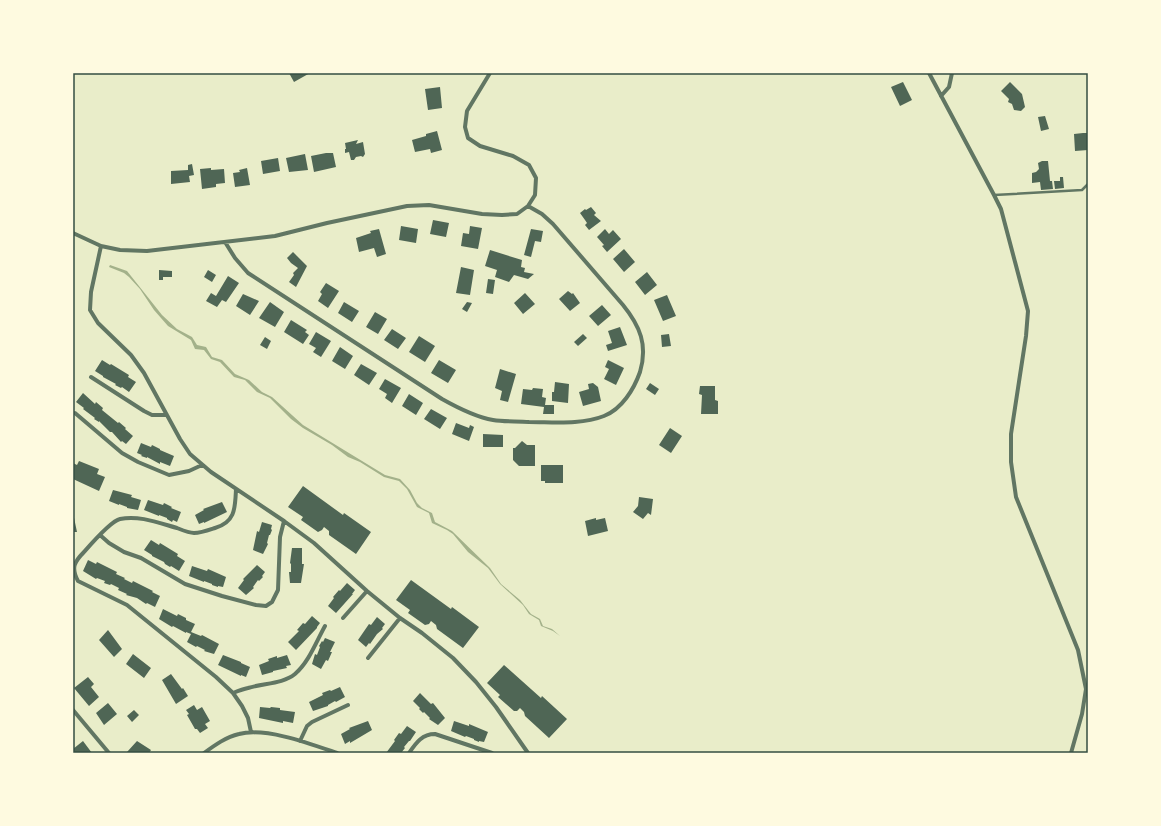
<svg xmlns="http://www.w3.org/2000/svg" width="1161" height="826" viewBox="0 0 1161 826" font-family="'Roboto Condensed',sans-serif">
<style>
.water{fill:#a3b18a}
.building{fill:#4f6655}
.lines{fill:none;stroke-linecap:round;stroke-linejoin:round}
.service{stroke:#617663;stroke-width:2.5}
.minor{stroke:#617663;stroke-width:4}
.neatline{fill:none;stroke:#344e41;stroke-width:1.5}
</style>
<rect width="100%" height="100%" fill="#e9edc9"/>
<!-- water -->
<path class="water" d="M110 265 127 271 162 315 177 329 192 337 197 345 206 347 212 357 222 360 235 374 249 380 262 392 272 397 303 425 385 475 400 479 410 490 417 503 422 508 432 513 435 522 452 531 490 568 501 584 520 600 531 614 540 619 543 626 552 629 560 636 553 631 541 626 539 620 529 614 523 605 500 584 488 568 468 552 453 534 447 530 432 523 429 513 417 507 407 489 399 481 384 477 360 462 348 457 332 445 303 428 291 419 270 398 257 392 245 380 234 377 220 362 211 359 204 350 195 349 191 340 168 326 154 310 140 289 129 277 124 273 109 267Z"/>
<!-- building -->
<path class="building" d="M289 73H310L294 82Z
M903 82 912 100 900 106 891 87Z
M1010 82 1022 94 1025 107 1021 111 1014 110 1012 104 1008 102 1009 99 1001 91Z
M440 87 442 108 428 110 425 89Z
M1045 116 1049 129 1041 131 1038 117Z
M437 131 442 150 431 153 430 149 415 152 412 140 426 136V134Z
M1083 133H1088V150L1075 151 1074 134Z
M358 140 356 144 363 142 365 154 363 157 361 156 356 157 354 160H351L349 152 345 153V149H346L345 143Z
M326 153H333L336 167 314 172 311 156Z
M305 154 308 170 289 172 286 158Z
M278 158 280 171 263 174 261 161Z
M1042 161H1048L1050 181H1052L1053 189 1041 190 1040 182 1032 183V173L1036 172 1039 169 1038 163Z
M192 164 194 175 189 176 190 182 171 184V171L188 170V165Z
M211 168V170L224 169 225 183 216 184V187L202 189 200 169Z
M247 168 250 185 235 187 233 173 240 172 239 170Z
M1060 177H1063L1064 188 1055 189 1054 181H1060Z
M591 207 596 213 594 215 601 221 589 230 585 225 587 223 585 220 580 213 585 209 586 210Z
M433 220 449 223 446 237 430 234Z
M401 226 418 229 416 243 399 240Z
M470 226 482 228 478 249 461 246 463 233 469 234Z
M379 229 386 254 377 257 374 248 359 252 356 238 371 233 370 231Z
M531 229 543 231 541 242 535 241 531 257 524 255Z
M605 229 609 234 613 230 621 239 607 252 602 246 604 245 597 237Z
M624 249 635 262 624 272 613 259Z
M490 250 522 260 521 267 525 268 524 272 534 274 528 279 514 275 509 282 495 277 497 270 485 266Z
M293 252 307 266 296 287 289 282 294 275 293 273 298 268 291 263 287 258Z
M461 267 474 270 470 295 456 293Z
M159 270 172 271V277H163V280H159Z
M208 270 216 275 212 282 204 277Z
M647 272 657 285 645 295 635 282Z
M228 276 239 283 226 302 222 300 217 307 206 301 211 293 216 296Z
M488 279 495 280 493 294 486 293Z
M326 283 339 291 328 308 318 301 322 294 320 292Z
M568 291 572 294 573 293 580 303 570 311 559 299Z
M525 293 535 304 523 314 514 303Z
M243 294 259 301 250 315 236 306Z
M667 295 676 316 663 321 654 300Z
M270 302 284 312 275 327 259 318Z
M344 302 359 311 352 322 338 313Z
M467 302 472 303 467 312 462 309Z
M602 305 611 315 598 326 589 316Z
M375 312 387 319 378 334 366 327Z
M291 320 307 330 305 332 309 335 303 344 284 332Z
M620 327 627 345 608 351 606 345 612 343 608 331Z
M392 329 406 338 398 349 384 340Z
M316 332 331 341 321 357 313 352 316 348 309 344Z
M583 334 587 338 578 346 574 342Z
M669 334 671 346 662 347 661 335Z
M419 336 435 346 425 362 409 352Z
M265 337 271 341 267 349 260 345Z
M340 347 353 356 345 369 332 361Z
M102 360 110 365 111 364 129 375 128 377 136 382 129 392 122 387 121 388 115 385 116 384 103 377V376L95 371Z
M439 360 456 370 448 383 431 373Z
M608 360 624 368 616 385 604 379 609 369 605 367Z
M361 364 377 373 369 385 354 375Z
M500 369 516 374 508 402 500 400 502 391 495 388Z
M385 379 401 388 392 403 385 398 387 394 379 389Z
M555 382 569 384 568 403 552 401V392H554Z
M593 383 598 387 601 401 583 406 579 392 589 389 588 384Z
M650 383 659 389 655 395 646 389Z
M700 386H715V400L718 401V414H701L702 395 699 394Z
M533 388 543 389 542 397 546 398 545 405H554V414H543L544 407 521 404 523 389 532 390Z
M83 393 95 404 96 402 103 408 102 410 118 423 119 422 126 428 125 429 133 436 126 444 122 441 121 442 112 432H110L99 421V422L94 419 95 418 83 409 84 408 76 402Z
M409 394 423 403 416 415 402 406Z
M431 409 447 418 440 429 424 419Z
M456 423 469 428 470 425 474 427 469 441 452 434Z
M670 428 682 436 671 453 659 445Z
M483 434 503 435V447H483Z
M522 441 527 445H535V466H519L513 460V448H515Z
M141 443 151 447 152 445 160 449V450L174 456 170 466 160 462V464L147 457V458L141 456 142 455 137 453Z
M79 461 99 469 97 474 105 477 99 491 73 479V463L77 465Z
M541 465H563V483H545V481H541Z
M303 486 343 515 344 513 371 532 356 554 329 535V531L324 527 322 530 318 532 301 520 303 517 288 507Z
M113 490 132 495 131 497 141 500 138 510 127 508V507L119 504V505L109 501Z
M639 497 653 499 651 515 648 513 643 519 633 512 638 506Z
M148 500 163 505 164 503 172 507 171 508 181 512 177 522 173 520 172 522 167 519V518L159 515V516L144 510Z
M222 502 227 512 204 523V522L199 524 195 515 204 510 203 509Z
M73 513 77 532H73Z
M596 518V520L605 518 608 531 588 536 585 521Z
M262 522 272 525 271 529 272 530 270 535H269L267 543 268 544 263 554 253 550 257 531 259 532Z
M151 540 159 545 160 543 178 554 177 556 185 561 179 571 171 566 170 567 165 564 164 562 152 556V555L144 550Z
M292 548H302V564H304L301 583H290L289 572H291V564L290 563Z
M88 560 96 564 97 562 117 572 116 574 125 578 124 579 132 583 133 581 153 591 152 592 160 596 155 607 147 603 146 604 137 598 126 595 127 594 118 590 119 588 111 584 110 585 104 583 105 581 97 578 96 579 83 571Z
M257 565 265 572 262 576 263 577 259 581 258 580 253 587 254 588 246 595 238 588 244 580 243 579Z
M192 566 207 571 208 569 226 577 223 587 218 586V587L212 585V584L204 581V582L189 576Z
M411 580 451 609 452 607 479 627 463 648 437 629 436 625 431 621 429 624 425 625 408 613 410 610 396 600Z
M347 583 355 590 352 594H353L336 613 328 606 334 598 333 597 339 590 340 591Z
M163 609 177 616 178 614 186 618V620L195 624 191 632 201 636 202 635 219 644 214 654 204 651 205 650 197 646 196 647 187 642 191 634 186 632V633L173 626 172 627 159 619Z
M312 616 320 623 317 627V628L296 650 288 642 299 631 297 630 303 623 305 624Z
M377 617 385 624 382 628 383 629 377 634 370 644 369 643 366 647 358 640 369 624 371 625Z
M108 630 122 649 114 657 99 640Z
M325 638 335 642 330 652H332L328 661 326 660 321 669 312 664 315 654 317 655 320 647 319 646 322 641 323 642Z
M133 654 151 668 144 678 126 664Z
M223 655 241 662V663L250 667 246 677 241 675V676L218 665Z
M287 655 291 665 286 666 287 668 273 671V672L262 675 259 665 269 661 268 659 277 656V658Z
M504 665 541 698 542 696 567 719 549 738 525 716 524 712 520 708 517 711H514L498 697 500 695 487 683Z
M171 674 182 689 183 688 188 696 176 704 162 680Z
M88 677 94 684 91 687 99 697 89 706 74 688Z
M340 687 345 697 336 702 335 701 328 705V706L313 711 309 702 323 695 322 693 330 690 331 691Z
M420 693 431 704 433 703 445 718 438 725 429 719 430 718 424 712 423 713 419 709 420 708 413 701Z
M108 703 117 714 104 725 96 713Z
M194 705 197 710 202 707 210 721 205 724 208 728 200 733 197 729H195L187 715 189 714 186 710Z
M260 707 270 708 271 707 280 708V710L295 712 293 723 283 721V723L259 718Z
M134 710 139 715 132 722 127 716Z
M368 721 372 730 350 743V741L345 744 341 734 350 729 349 728Z
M454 721 469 726V724L488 732 484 742 479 741V742L474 740V739L466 736 465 737 451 731Z
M407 726 416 732 410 741H409L404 747 405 748 401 753H386L395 741 394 740 399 733 401 734Z
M83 741 92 753H73V749Z
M137 741 151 750 149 753H128L127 752Z"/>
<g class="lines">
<!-- service -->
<path class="service" d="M994 195 1082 190 1088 184"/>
<!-- minor -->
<path class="minor" d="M929 73 994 195 1001 209 1028 311 1026 336 1011 434V462L1016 497 1078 650 1086 689 1082 714 1071 753
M941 96 949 87 952 73
M73 233 101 246 120 250 147 251 275 236 327 223 407 206 429 205 482 214 502 215 517 214 528 206 535 195 536 178 529 165 513 156 480 146 468 138 465 127 467 111 490 73
M225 242 235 258 248 273 442 399C458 408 475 417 493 420 504 422 517 421 529 422 554 422 581 425 604 416 622 409 634 389 640 372 648 345 640 326 623 305L553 224 542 214 528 206
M101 246 91 292 90 310 98 323 131 355 144 373 180 439 190 454 211 472 284 521 314 543 367 591 400 618 422 633 453 658 476 682 496 707 528 753
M91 377 144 411 152 415H167
M75 413 122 453 138 462 169 475 189 471 202 465
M236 489C235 507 236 522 215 528 209 530 201 533 194 533 189 533 182 530 177 528 159 523 139 515 120 519 111 521 91 544 84 552 74 562 71 568 78 581L127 605 216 677 233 693 242 706 248 718 251 732
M100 535 109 543 124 552 141 558 185 584 222 596 256 605 266 606 272 602 278 590 280 537 284 521
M343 618 367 591
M368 658 400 618
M233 693C238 691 243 689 248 688 263 683 283 684 295 674 309 662 316 642 325 626
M73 710 109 753
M300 741 307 726 312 722 348 705
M204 753C215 745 226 737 239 734 266 727 311 744 337 753
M409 753C416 743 422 734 435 734L492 753"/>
</g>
<!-- border -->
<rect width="1161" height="826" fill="none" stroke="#fefae0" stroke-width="148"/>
<rect x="74" y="74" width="1013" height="678" class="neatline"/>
</svg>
